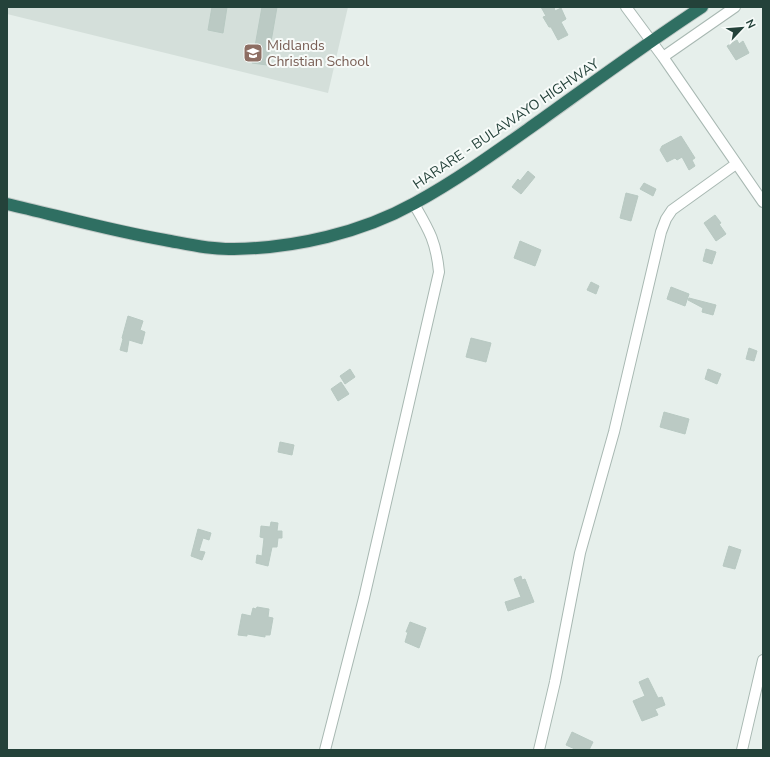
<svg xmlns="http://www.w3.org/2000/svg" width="770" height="757" viewBox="0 0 770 757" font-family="'Nunito Sans',sans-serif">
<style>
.built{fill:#d4dfda}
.building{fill:#bbcac4;stroke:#b8c9c2}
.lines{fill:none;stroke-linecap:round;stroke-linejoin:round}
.street-casing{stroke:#a8b8b2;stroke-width:12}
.highway-casing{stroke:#c2cac8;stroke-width:14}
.street{stroke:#fff;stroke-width:10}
.highway{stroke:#2f6f62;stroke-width:12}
.labels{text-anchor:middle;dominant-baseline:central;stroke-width:4;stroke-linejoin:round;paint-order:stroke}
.education-label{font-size:14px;fill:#785e54;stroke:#f7fbf9;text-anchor:start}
.street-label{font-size:14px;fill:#24423a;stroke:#f7fbf9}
</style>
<rect width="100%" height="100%" fill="#e6efeb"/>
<!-- built -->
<path class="built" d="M7 7H348L328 93 7 14Z"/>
<!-- building -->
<path class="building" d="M212 7H227L223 33 208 30Z
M262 7H277L267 65 252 63Z
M541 7H554L555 11 561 8 566 19 561 22 568 35 558 40 551 27H549L543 17 546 16Z
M737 40 739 44 743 41 749 53 736 60 727 46Z
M681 136 695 158 692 160 695 166 689 170 682 157 677 160 675 158 667 162 660 150 662 146Z
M528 171 535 177 521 194 512 187 518 179 520 181Z
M644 183 656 189 653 196 640 189Z
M626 193 638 196 631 221 620 218Z
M715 215 721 223 719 224 726 234 716 241 704 223Z
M520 241 541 250 535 266 514 258Z
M706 249 716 252 712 264 703 261Z
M591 282 599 286 596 294 587 290Z
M671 287 689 294 685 306 667 299Z
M689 298 716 305 713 315 702 312 703 308 688 300Z
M128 316 143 321 140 330 145 332 142 344 129 340 127 352 120 350 123 339 122 338Z
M471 338 491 343 486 362 466 357Z
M749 348 757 351 754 361 746 359Z
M350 369 355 377 345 384 340 376Z
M708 369 721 374 717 384 705 379Z
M341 382 349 394 338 401 331 389Z
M664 412 689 419 685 434 660 427Z
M280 442 294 445 292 455 278 452Z
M271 522 278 523 277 531H282V538H278L277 547H272L268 566 256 563 257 555 262 556 264 538 260 537 261 526 270 527Z
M198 529 211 533 209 540 203 538 199 551 205 552 202 560 191 556Z
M729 546 741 550 735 569 723 566Z
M521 576 522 580 525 579 534 602 508 611 505 602 521 597 514 579Z
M257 607 269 609 268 617 273 618 270 635H265V637L247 634V636L238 635 242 614 251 616 253 608 256 609Z
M410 622 426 628 419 648 405 642 408 632H406Z
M648 678 658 698 662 697 665 705 655 709 658 715 642 721 633 701 645 696 639 682Z
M572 732 593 742 589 750H577L566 745Z"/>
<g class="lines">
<defs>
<path id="street" d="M626 7 663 57 763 202
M663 57 735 7
M325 750 364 598 439 272C436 241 429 230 414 204
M539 750 555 682 580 553 614 432 661 232 666 219 672 210 736 164
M742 750 763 660"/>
<path id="highway" d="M7 204C59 216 112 231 165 240 187 244 211 250 234 249 295 248 361 233 415 203 459 179 500 149 541 120 594 82 647 43 702 7"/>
</defs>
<!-- street casing -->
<use href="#street" class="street-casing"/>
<!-- highway casing -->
<use href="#highway" class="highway-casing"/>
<!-- street -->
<use href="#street" class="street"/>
<!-- highway -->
<use href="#highway" class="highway"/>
</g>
<!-- icons -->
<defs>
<symbol id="school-square" viewBox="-11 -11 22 22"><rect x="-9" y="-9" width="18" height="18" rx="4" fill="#8d6e63" stroke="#f7fbf9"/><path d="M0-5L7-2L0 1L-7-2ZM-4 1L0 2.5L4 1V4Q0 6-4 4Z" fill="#fff"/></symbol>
</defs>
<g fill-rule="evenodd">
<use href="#school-square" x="242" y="42" width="22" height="22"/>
</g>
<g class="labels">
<!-- education labels -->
<g class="education-label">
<text x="267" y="45">Midlands<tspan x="267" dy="16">Christian School</tspan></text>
</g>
<!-- street labels -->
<g class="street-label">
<text transform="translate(506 124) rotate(-34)">HARARE - BULAWAYO HIGHWAY</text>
</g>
</g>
<!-- border -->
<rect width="770" height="757" fill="none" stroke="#24423a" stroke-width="16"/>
<!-- north arrow -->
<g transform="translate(742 28) rotate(64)" stroke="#f7fbf9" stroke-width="3" paint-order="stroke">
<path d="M0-3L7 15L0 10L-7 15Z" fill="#24423a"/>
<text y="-6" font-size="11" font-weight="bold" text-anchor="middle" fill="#24423a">N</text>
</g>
</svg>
